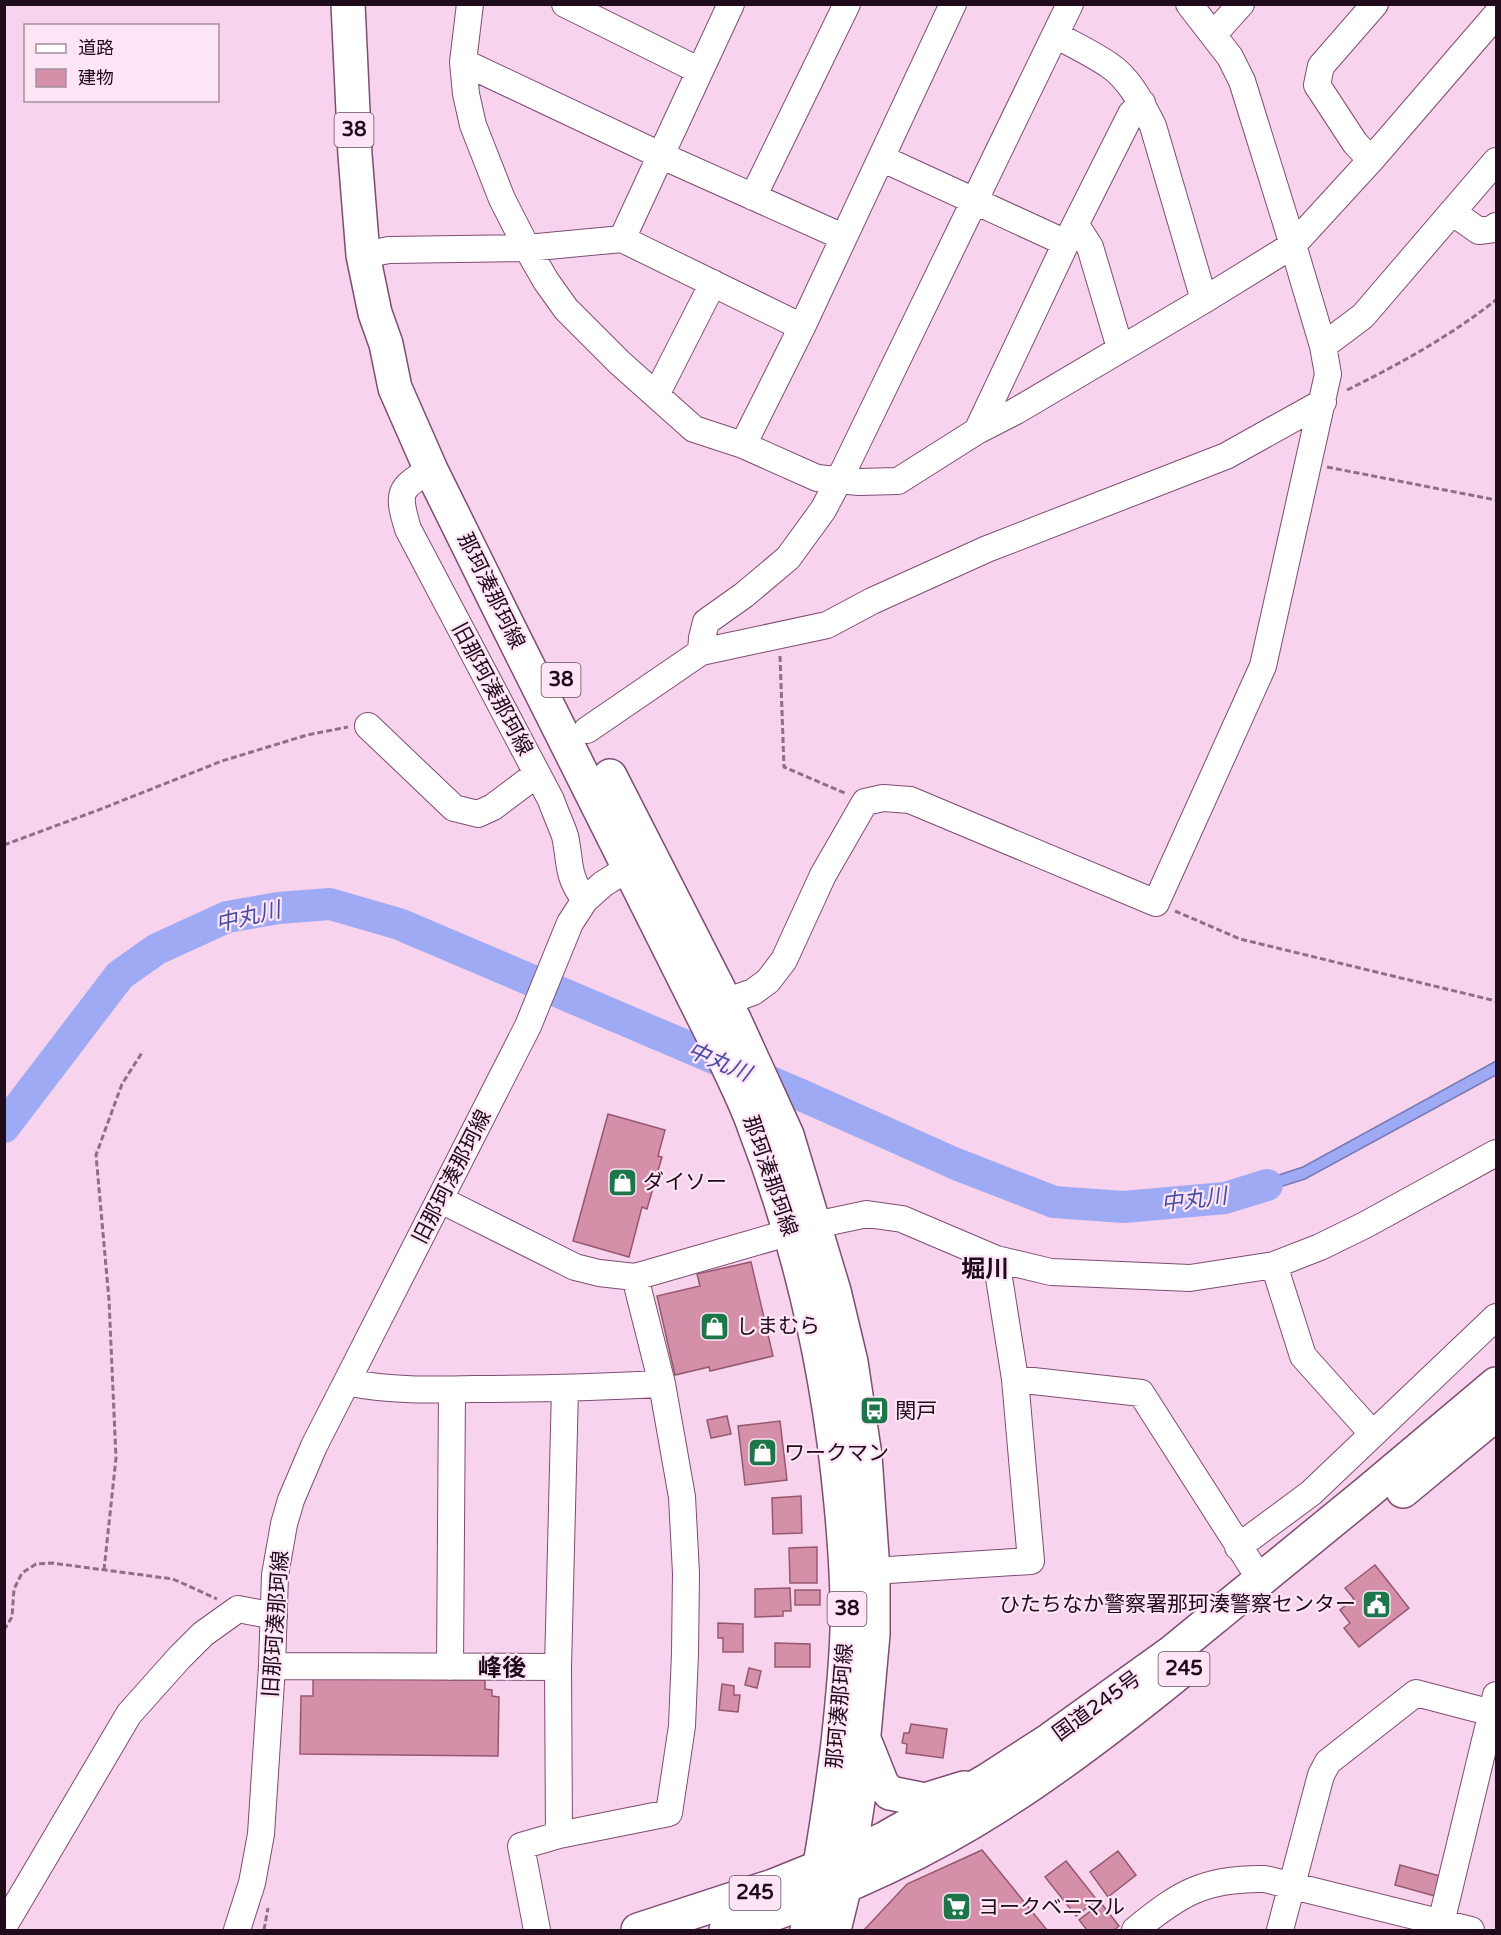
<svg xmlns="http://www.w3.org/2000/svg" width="1501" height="1935" viewBox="0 0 1501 1935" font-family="'Varela Round','Noto Sans JP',sans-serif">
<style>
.water{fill:#9faaf4;stroke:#797ab3;stroke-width:1.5}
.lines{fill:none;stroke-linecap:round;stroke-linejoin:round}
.river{stroke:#9faaf4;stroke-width:32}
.building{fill:#d490a8;stroke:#96586f;stroke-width:1.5}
.minor-casing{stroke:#7f4c72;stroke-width:28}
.major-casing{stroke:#7f4c72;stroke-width:36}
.highway-casing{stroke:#7f4c72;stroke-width:36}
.path{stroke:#8d7085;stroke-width:3;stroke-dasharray:6 3;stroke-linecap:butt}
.minor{stroke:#fff;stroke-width:26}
.major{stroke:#fff;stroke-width:33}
.highway{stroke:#fff;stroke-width:33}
.labels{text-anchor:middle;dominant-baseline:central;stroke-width:4.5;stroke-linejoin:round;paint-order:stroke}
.shield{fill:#fde5f6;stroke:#624c5d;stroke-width:1.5}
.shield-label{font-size:20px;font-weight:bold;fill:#200b1b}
.street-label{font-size:21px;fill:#200b1b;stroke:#fde5f6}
.poi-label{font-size:21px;fill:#200b1b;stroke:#fde5f6;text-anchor:start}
.water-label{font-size:22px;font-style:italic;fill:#464ca2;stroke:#fde5f6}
.quarter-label{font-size:24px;font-weight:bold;fill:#200b1b;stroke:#fde5f6}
</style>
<rect width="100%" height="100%" fill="#f8d3ed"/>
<!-- water -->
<path class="water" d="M1496 1061V1075L1305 1179 1225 1204 1224 1193 1303 1167Z"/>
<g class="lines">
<!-- river -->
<path class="river" d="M4 1127 120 975 157 949 227 917 278 908 330 904 399 924 801 1095 956 1164 1054 1202 1124 1207 1225 1198 1267 1185"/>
</g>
<!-- building -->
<path class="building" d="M608 1114 665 1130 658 1156 662 1157 647 1209 642 1207 629 1257 573 1241Z
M751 1262 773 1356 710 1371 709 1367 675 1375 657 1296 700 1286 697 1274Z
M727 1416 731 1434 711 1438 707 1420Z
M780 1421 787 1480 745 1485 738 1426Z
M801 1496 802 1533 773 1534 772 1498Z
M817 1547V1583H790L789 1548Z
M1375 1565 1409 1608 1359 1647 1344 1628 1350 1623 1340 1610 1354 1599 1345 1588Z
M790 1588 791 1611H783V1616L755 1617V1589Z
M795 1590H820V1605H795Z
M718 1623 743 1624V1652H723V1638H718Z
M775 1643 810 1644V1667H775Z
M749 1668 761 1671 757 1688 745 1685Z
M313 1678 485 1680V1689L492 1690V1696L499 1697 498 1756 300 1754 301 1696H313Z
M722 1684 734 1686V1695H740L738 1712 719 1710Z
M911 1724 947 1729 943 1758 906 1753 907 1744 902 1743 904 1733H909Z
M982 1850 1047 1930H864L907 1884Z
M1118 1851 1136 1875 1108 1897 1090 1872Z
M1066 1861 1097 1900 1076 1916 1045 1877Z
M1400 1865 1440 1876 1435 1896 1395 1885Z
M1101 1903 1119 1926 1114 1930H1087L1079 1920Z"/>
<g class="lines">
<defs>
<path id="minor" d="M470 4 463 62 466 94 473 125 502 199 527 248 546 281 566 309 620 363 694 429 743 445 817 478 859 482 898 481 977 431 1016 411 1204 300 1293 245 1371 160 1496 15
M565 4 700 71
M1214 34 1241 4
M1056 35C1074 45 1093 54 1109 65 1130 79 1142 104 1153 126L1204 300
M463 62 660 155 843 237
M881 158 1066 243
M1371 160 1355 143 1317 85 1321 66 1375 4
M753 197 847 4
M1452 212 1479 231 1494 229 1496 226
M1076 225 1090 247 1120 348
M622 239 731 4
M363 255 389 250 527 248 622 239 802 327
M1323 346 1363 316 1496 161
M656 395 713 283
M977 431 1066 243 1131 114 1142 103
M743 445 802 327 953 4
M431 470C398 488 397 493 408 529L551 800C555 812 561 824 565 836 571 863 566 875 585 900
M701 652 702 638 706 622 744 595 788 558 823 510 839 480 1070 4
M368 726 454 808 478 814 493 807 537 774
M587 730 701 652 827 625 872 601 987 549 1226 456 1323 402
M725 1002 753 992 768 981 784 960 823 875 865 802 883 798 910 800 1156 903 1263 666 1328 374 1323 346 1293 245 1242 81 1230 57 1189 4
M441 1200 575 1267 599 1273 635 1277 815 1225 867 1214 902 1219 996 1259 1051 1272 1190 1278 1274 1265 1320 1247 1365 1225 1496 1153
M1274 1265 1303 1356 1372 1433
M1015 1379 1141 1393 1260 1579
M347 1382C388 1391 433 1390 475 1389 537 1389 600 1387 662 1384
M1238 1547 1311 1493 1496 1317
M873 1571 1031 1561 1015 1379 996 1259
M272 1666 558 1667
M450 1667 452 1390
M559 1835 558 1667 565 1389
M1441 1923 1496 1695
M4 1926 129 1714 179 1658 203 1634 238 1609 274 1616
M237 1930 252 1883 261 1834 272 1666 275 1575 284 1524 291 1500 314 1446 528 1026 570 923 585 900 603 884 630 867
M537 1930 521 1846 559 1835 669 1813 682 1726 685 1653 686 1573 682 1497 662 1384 635 1277
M1135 1930C1180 1893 1205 1878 1265 1879L1471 1930
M1280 1930 1321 1775 1328 1762 1416 1693 1492 1713"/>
<path id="major" d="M348 4 355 155 363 255 375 313 386 344 395 388 431 470 506 622 725 1060C735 1082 746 1103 754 1126 801 1248 829 1374 841 1504 845 1546 848 1588 847 1630 846 1668 842 1706 838 1743 830 1806 821 1868 807 1930
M610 776 734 1019 787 1135 834 1291 851 1362 865 1456 873 1571V1634L858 1801 845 1885 834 1930
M866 1744 882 1784 890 1793 925 1800 964 1788"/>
<path id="highway" d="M1403 1491 1496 1414
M638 1930 773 1886 850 1855 884 1839 986 1781 1051 1739 1171 1653 1369 1491 1496 1384
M726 1930C820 1900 915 1859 998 1806 1063 1765 1122 1719 1181 1671"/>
</defs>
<!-- minor casing -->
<use href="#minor" class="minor-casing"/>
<!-- major casing -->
<use href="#major" class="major-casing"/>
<!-- highway casing -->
<use href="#highway" class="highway-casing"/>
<!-- path -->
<path class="path" d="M1347 390C1400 364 1450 336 1496 300
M1327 467 1496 500
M780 656 784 767 847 794
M4 845 101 809 222 761 307 735 348 727
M1175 911 1240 939 1496 1001
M104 1570 116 1458 109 1300 96 1155 122 1084 143 1051
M4 1630 12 1617 14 1589 22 1573 36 1564 52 1563 173 1579 217 1599
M264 1930 268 1908"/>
<!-- minor -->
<use href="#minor" class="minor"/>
<!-- major -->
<use href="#major" class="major"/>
<!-- highway -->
<use href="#highway" class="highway"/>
</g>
<!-- icons -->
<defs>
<symbol id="shop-square" viewBox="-11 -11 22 22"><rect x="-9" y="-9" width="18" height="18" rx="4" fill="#1d764a" stroke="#fde5f6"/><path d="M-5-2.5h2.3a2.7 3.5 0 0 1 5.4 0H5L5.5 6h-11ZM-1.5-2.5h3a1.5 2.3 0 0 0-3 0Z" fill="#fff"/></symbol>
<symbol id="bus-square" viewBox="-11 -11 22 22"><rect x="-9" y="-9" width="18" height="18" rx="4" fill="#1d764a" stroke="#fde5f6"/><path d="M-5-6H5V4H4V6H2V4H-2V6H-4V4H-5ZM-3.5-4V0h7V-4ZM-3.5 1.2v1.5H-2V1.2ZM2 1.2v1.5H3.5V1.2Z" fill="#fff"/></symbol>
<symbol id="civic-square" viewBox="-11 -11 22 22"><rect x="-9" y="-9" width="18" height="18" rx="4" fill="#1d764a" stroke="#fde5f6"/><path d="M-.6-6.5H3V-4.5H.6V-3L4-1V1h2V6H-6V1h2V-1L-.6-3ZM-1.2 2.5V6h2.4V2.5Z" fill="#fff"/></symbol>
<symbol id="supermarket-square" viewBox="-11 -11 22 22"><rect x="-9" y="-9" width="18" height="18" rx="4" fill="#1d764a" stroke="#fde5f6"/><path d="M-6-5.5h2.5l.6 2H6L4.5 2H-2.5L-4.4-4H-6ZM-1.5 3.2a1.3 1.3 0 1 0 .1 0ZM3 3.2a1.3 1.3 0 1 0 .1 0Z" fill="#fff"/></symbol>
</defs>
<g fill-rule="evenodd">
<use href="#shop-square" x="606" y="1166" width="33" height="33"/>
<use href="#shop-square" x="698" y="1310" width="33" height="33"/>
<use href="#bus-square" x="858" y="1394" width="33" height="33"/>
<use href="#shop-square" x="746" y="1436" width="33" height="33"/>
<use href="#civic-square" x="1360" y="1588" width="33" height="33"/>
<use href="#supermarket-square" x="940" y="1890" width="33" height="33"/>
</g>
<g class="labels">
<!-- shield labels -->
<g class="shield">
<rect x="334.5" y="113" width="39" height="34" rx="4.5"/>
<rect x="541.5" y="663" width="39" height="34" rx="4.5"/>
<rect x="827.5" y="1592" width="39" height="34" rx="4.5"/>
<rect x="1158.5" y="1652" width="51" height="34" rx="4.5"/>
<rect x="729.5" y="1876" width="51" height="34" rx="4.5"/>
</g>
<g class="shield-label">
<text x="354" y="130">38</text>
<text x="561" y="680">38</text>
<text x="847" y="1609">38</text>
<text x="1184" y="1669">245</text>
<text x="755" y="1893">245</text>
</g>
<!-- street labels -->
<g class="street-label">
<text transform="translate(491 591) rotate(64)">那珂湊那珂線</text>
<text transform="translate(492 689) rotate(62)">旧那珂湊那珂線</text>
<text transform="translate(770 1176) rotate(71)">那珂湊那珂線</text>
<text transform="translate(452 1177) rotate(-63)">旧那珂湊那珂線</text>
<text transform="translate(276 1624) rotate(-86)">旧那珂湊那珂線</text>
<text transform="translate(840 1706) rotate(-85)">那珂湊那珂線</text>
<text transform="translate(1097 1706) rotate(-36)">国道245号</text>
</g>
<!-- poi labels -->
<g class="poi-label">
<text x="643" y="1182">ダイソー</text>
<text x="736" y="1326">しまむら</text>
<text x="895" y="1411">関戸</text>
<text x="784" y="1453">ワークマン</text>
<text x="1356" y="1604" text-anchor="end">ひたちなか警察署那珂湊警察センター</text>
<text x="978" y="1907">ヨークベニマル</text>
</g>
<!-- water labels -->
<g class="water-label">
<text transform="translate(248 917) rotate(-13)">中丸川</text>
<text transform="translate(719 1062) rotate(23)">中丸川</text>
<text transform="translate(1194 1200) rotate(-7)">中丸川</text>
</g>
<!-- quarter labels -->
<g class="quarter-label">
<text x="985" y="1269">堀川</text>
<text x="502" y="1668">峰後</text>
</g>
</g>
<!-- border -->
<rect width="1501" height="1935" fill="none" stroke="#200b1b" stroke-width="12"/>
<!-- legend -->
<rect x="24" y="24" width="195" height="78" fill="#fde5f6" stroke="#a58e9e" stroke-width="1.5"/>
<rect x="36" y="44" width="30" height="9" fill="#ffffff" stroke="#a58e9e" stroke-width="1.5"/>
<text x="78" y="54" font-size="18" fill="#200b1b">道路</text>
<rect x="36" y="69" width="30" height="18" fill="#d490a8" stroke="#a58e9e" stroke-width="1.5"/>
<text x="78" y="84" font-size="18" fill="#200b1b">建物</text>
</svg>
